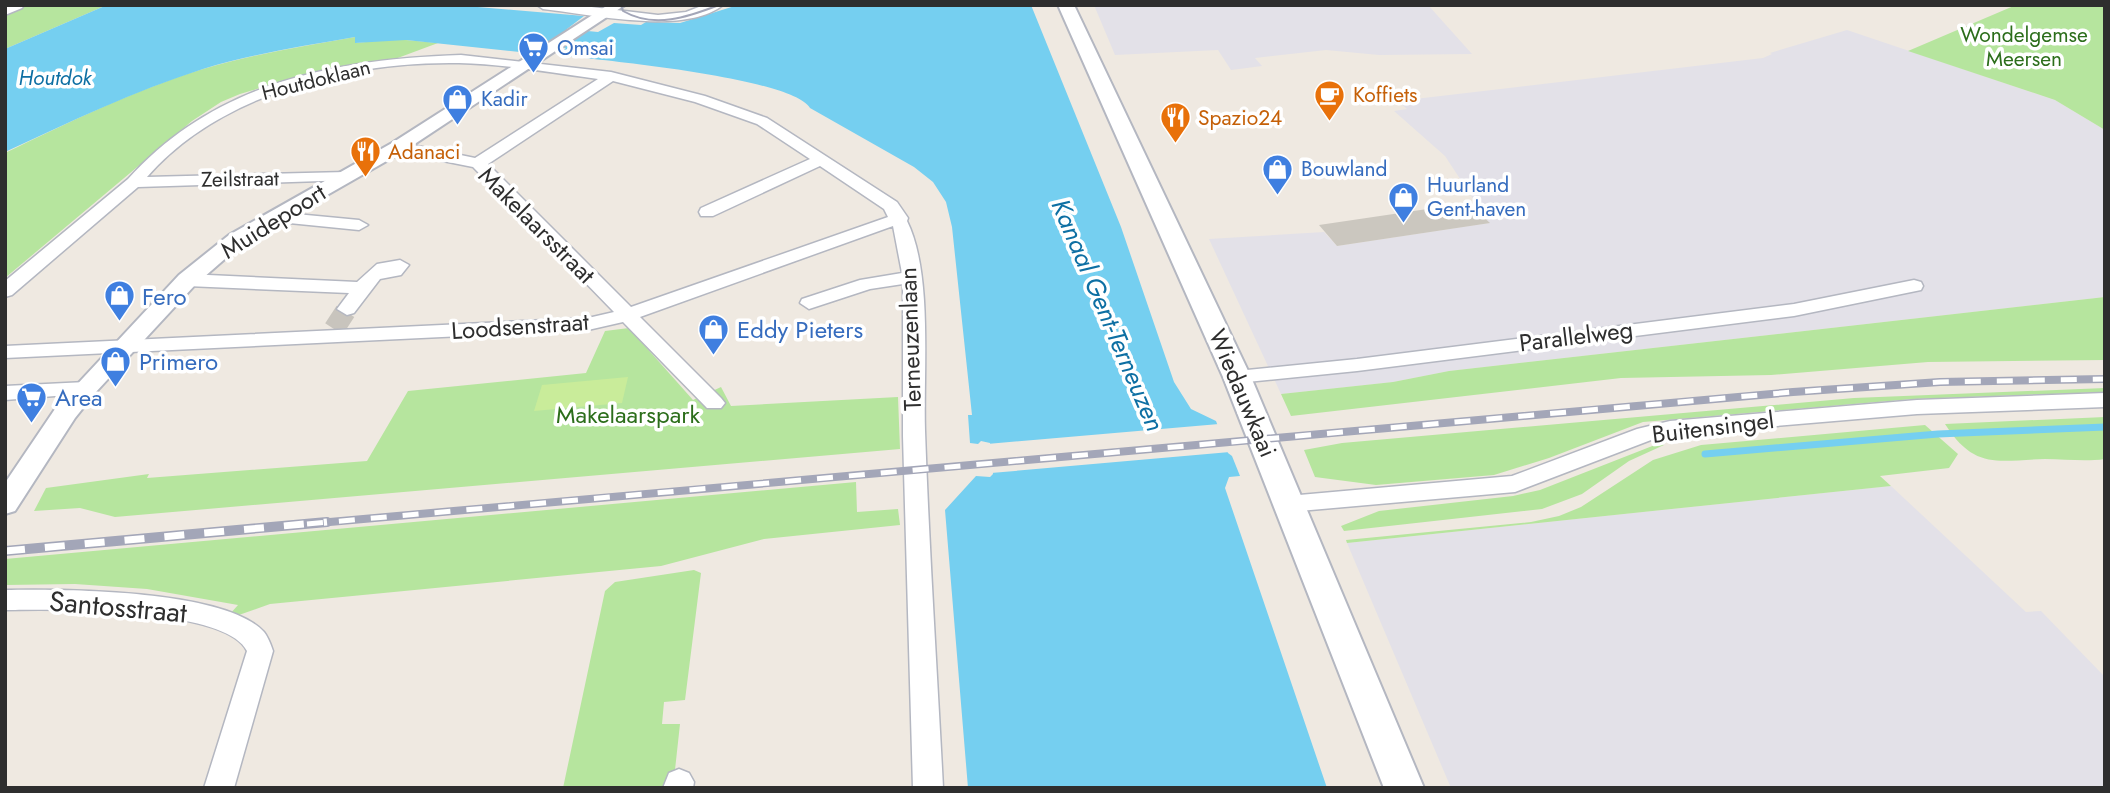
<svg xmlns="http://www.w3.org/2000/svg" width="2110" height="793" viewBox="0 0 2110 793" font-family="Jost,sans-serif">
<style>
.industrial{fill:#e3e1e8}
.green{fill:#b6e59e}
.pitch{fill:#c9ec9a}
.water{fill:#75cff0}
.pier{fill:#efe9e1}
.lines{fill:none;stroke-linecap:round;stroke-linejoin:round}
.stream{stroke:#75cff0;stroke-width:7}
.building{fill:#cbc7bf}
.minor-tunnel{stroke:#c8c4bd;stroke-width:21;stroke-dasharray:21 10;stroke-linecap:butt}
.minor-casing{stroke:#b4b7c1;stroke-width:3}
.tertiary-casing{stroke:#b4b7c1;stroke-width:4}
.secondary-casing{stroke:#b4b7c1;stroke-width:4}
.minor{fill:#fff;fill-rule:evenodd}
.tertiary{fill:#fff;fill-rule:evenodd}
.secondary{fill:#fff;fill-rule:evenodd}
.tram{stroke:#a3a6b8;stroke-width:2}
.rail-far1-casing{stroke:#a3a6b8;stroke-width:8}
.rail-casing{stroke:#a3a6b8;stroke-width:10}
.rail-far1{stroke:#fff;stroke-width:5;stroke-dasharray:16;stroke-linecap:butt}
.rail{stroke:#fff;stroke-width:7;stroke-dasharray:20;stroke-linecap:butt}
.labels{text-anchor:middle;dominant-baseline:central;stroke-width:7;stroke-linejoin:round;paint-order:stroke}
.far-park-label{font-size:21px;fill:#2c6e1b;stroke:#fff}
.far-shop-label{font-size:21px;fill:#366cbe;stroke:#fff;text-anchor:start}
.far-water-label{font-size:21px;font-style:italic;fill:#0d6fa3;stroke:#fff}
.far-street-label{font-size:21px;fill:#2e2e2e;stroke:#fff}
.far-food-label{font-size:21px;fill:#c56008;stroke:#fff;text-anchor:start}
.street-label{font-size:24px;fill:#2e2e2e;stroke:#fff}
.shop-label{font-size:24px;fill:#366cbe;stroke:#fff;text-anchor:start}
.park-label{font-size:24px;fill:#2c6e1b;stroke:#fff}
.water-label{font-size:26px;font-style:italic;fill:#0d6fa3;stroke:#fff}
.near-street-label{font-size:28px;fill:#2e2e2e;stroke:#fff}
</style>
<rect width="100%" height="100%" fill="#efe9e1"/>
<!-- industrial -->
<path class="industrial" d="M1094 5H1428L1472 54 1379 55 1326 50 1255 58 1262 66 1231 70 1218 50 1115 55Z
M1847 30 2055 100 2105 130V297L1449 371 1393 382 1281 394 1209 239 1324 232 1337 246 1489 223 1445 156 1394 111 1407 109 1398 101 1763 58 1772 54 1770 53Z
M1891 486 2026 612 2041 611 2105 677V788H1451L1347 543Z"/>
<!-- green -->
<path class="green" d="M26 5H107L5 49V15Z
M2016 5H2105V130L2055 100 1908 51Z
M355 37 356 43 395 39 438 43 395 59 328 68 240 94 221 102 192 121 5 278V153C70 122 134 90 203 69 253 54 304 46 355 37Z
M2105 297V360L1928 362 1771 375 1621 378 1291 416 1281 394 1393 382 1449 371Z
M629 328 693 400 721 387 731 406 898 397 900 449 115 517 80 508 34 511 46 488 149 474 147 478 367 461 408 391 586 373 605 331Z
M2105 388V392L1913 399 1643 422 1549 458 1494 475 1376 485 1315 477 1304 450 1342 443 1854 398Z
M2105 417V459C2084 462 2066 459 2045 459 1999 460 1975 471 1945 424Z
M1925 425 1958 454 1949 468 1880 476 1891 486 1347 543 1346 540 1531 522 1559 516 1581 507 1653 460 1701 445Z
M1660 443 1664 445 1629 461 1582 494 1542 509 1344 531 1341 526 1379 511 1513 496 1540 490Z
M856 482 857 512 898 509 900 525 764 539 661 566 270 604 236 616 230 614 238 605 147 589 75 584 5 585V559Z
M694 570 701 573 685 700 664 702 662 724H680L673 788H563L605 591 615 582Z"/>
<!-- pitch -->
<path class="pitch" d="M628 377 622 403 534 411 542 385Z"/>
<!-- water -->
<path class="water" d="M107 5H454L584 16 567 29 598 32 614 23 641 25 646 22 680 23 738 5H1031L1121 227 1174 382 1191 409 1216 421 1228 453 1232 456 1240 476 1229 477 1225 488 1327 788H968L945 510 976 476 990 477 993 474 990 443 981 441 978 444 970 443 968 415H972L952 227 946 202 933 182 914 167 810 108C791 77 599 60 558 55L566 48 542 45 529 53 406 40 355 43V37C303 46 252 54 203 69 134 91 70 122 5 152V49Z"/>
<!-- pier -->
<path class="pier" d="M1219 424 1230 452 991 473 987 444Z"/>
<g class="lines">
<!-- stream -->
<path class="stream" d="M1705 454 1938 434 2105 427"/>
</g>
<!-- building -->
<path class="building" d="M1468 203 1490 223 1337 246 1319 225Z"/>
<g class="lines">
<!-- minor-tunnel -->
<path class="minor-tunnel" d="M334 329 347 309"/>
<defs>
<path id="minor" d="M24 5 22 8 5 15V6Z
M537 5H575L658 15 686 12 704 5H723C684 36 590 14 543 9Z
M461 55 611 72 705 96 767 118 897 202 908 218 907 221C933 273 923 372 925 431 929 550 937 669 943 788H913L903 436V284L870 289 809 309 800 303 802 299 860 280 902 273 893 226 640 317 721 398 725 403 721 408H707L623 322 588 330 5 358V346L588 318 614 312 473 167 398 152 390 147 398 142 475 158 598 79C552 73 505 64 459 63 352 61 220 93 147 177L346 172 352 174 354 177 352 180 138 187 12 295 5 297V281L128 179C215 82 337 59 461 55ZM613 81 695 102 757 124 810 159 701 208 699 212 701 216H713L820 166 884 209 888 217 631 307 488 164Z
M275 212 359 220 368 225 359 230 269 221 267 217 269 213Z
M400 260 409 265 401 275 380 279 354 313 347 315 337 309 349 293 187 286 178 280 187 274 357 282 377 264Z
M1914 280 1921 282 1923 286 1921 290 1794 316 1357 371 1237 383 1230 381 1227 377 1230 373 1237 371 1357 359 1794 304Z
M86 382 93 383 96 388 93 393 5 400V386Z
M2105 393V407L1917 414 1670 435 1651 440 1515 492 1288 512 1280 510 1276 504 1280 498 1288 496 1512 476 1637 429 1670 421 1917 400Z
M5 590C61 589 225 589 264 632 268 637 271 645 273 651L234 788H204L247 651C226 607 50 609 5 610Z
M679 769 689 773 694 782 693 788H663L669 773Z"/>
<path id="tertiary" d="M608 5H625L404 151 243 243 195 285 95 393 75 418 15 511 5 514V483L57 406 179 275 229 235 392 143Z"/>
<path id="secondary" d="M1058 5H1074L1251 377 1424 788H1384L1223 377Z"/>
</defs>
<!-- minor casing -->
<use href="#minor" class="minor-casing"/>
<!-- tertiary casing -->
<use href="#tertiary" class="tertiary-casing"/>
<!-- secondary casing -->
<use href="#secondary" class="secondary-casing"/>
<!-- minor -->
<use href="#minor" class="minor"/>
<!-- tertiary -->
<use href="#tertiary" class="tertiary"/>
<!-- secondary -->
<use href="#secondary" class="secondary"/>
<!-- tram -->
<path class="tram" d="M621 5 623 11C654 29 688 17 719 5"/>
<defs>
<path id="rail-far1" d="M307 524 1793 392 1940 382 2105 379"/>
<path id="rail" d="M5 551 327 522"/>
</defs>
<!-- rail-far1 casing -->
<use href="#rail-far1" class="rail-far1-casing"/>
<!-- rail casing -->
<use href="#rail" class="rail-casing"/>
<!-- rail-far1 -->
<use href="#rail-far1" class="rail-far1"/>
<!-- rail -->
<use href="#rail" class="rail"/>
</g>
<!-- icons -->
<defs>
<symbol id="supermarket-pin" viewBox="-11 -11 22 30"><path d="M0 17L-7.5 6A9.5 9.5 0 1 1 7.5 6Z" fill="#3f7fe0" stroke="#fff"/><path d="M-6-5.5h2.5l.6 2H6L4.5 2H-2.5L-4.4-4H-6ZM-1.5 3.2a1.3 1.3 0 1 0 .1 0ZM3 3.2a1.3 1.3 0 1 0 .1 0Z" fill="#fff"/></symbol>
<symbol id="cafe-pin" viewBox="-11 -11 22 30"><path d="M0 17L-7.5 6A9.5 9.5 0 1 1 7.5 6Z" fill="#e8710a" stroke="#fff"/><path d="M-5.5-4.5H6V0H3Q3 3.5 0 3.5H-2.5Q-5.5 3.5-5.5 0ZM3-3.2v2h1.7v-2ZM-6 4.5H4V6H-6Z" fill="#fff"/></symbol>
<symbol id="shop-pin" viewBox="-11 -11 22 30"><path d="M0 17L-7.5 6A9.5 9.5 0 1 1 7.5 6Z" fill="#3f7fe0" stroke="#fff"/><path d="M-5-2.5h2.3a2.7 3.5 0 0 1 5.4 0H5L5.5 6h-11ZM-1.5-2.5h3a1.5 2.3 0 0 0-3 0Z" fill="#fff"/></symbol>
<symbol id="restaurant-pin" viewBox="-11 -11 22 30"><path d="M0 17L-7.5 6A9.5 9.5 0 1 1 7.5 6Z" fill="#e8710a" stroke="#fff"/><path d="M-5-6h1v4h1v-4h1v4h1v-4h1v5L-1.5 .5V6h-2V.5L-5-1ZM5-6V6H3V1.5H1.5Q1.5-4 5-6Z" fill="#fff"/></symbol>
</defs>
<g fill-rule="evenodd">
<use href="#supermarket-pin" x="516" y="30" width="35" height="47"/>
<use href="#cafe-pin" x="1312" y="78" width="35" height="47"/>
<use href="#shop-pin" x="440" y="82" width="35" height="47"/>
<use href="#restaurant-pin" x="1158" y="100" width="35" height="47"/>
<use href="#restaurant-pin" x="348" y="134" width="35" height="47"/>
<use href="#shop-pin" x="1260" y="152" width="35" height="47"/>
<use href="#shop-pin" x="1386" y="180" width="35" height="47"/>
<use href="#shop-pin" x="102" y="278" width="35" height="47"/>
<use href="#shop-pin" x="696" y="312" width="35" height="47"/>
<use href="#shop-pin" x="98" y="344" width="35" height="47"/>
<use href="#supermarket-pin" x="14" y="380" width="35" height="47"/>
</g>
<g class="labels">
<!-- far-park labels -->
<g class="far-park-label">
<text x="2024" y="35">Wondelgemse<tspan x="2024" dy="24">Meersen</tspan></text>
</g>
<!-- far-shop labels -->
<g class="far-shop-label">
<text x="557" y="48">Omsai</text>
<text x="481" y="99">Kadir</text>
<text x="1301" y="169">Bouwland</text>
<text x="1427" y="185">Huurland<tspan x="1427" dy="24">Gent-haven</tspan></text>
</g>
<!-- far-water labels -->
<g class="far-water-label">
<text x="55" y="78">Houtdok</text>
</g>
<!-- far-street labels -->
<g class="far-street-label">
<text transform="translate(316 80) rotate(-14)">Houtdoklaan</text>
<text transform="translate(240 179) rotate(-1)">Zeilstraat</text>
</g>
<!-- far-food labels -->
<g class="far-food-label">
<text x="1353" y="95">Koffiets</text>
<text x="1198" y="118">Spazio24</text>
<text x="388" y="152">Adanaci</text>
</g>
<!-- street labels -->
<g class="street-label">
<text transform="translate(273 221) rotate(-32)">Muidepoort</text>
<text transform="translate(537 225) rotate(45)">Makelaarsstraat</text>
<text transform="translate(520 326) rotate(-4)">Loodsenstraat</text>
<text transform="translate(1576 336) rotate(-7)">Parallelweg</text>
<text transform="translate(910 339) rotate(-92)">Terneuzenlaan</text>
<text transform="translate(1243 393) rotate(67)">Wiedauwkaai</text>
<text transform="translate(1713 427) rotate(-7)">Buitensingel</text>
</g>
<!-- shop labels -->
<g class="shop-label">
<text x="142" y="296">Fero</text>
<text x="737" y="329">Eddy Pieters</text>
<text x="139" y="361">Primero</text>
<text x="55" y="397">Area</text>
</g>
<!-- park labels -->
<g class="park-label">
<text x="628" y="414">Makelaarspark</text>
</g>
<!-- water labels -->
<g class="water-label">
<text transform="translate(1108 315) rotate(67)">Kanaal Gent-Terneuzen</text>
</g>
<!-- near-street labels -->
<g class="near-street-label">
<text transform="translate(118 607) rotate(5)">Santosstraat</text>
</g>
</g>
<!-- border -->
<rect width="2110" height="793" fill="none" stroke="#2e2e2e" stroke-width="14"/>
</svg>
